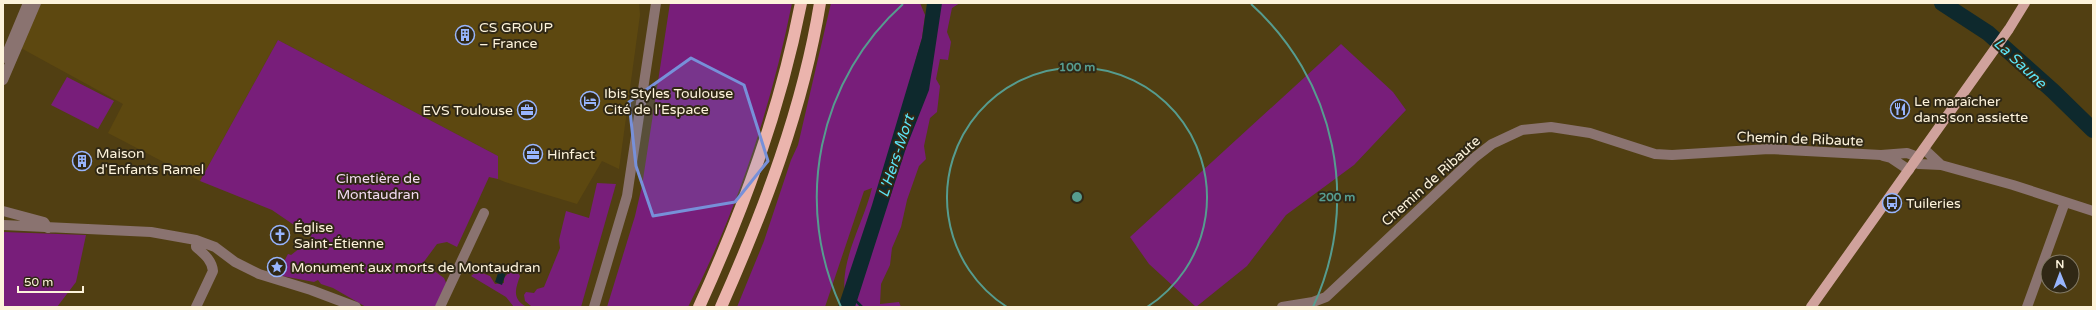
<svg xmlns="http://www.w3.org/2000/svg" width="2096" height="310" viewBox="0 0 2096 310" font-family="'Varela Round',sans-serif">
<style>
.built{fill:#5d4810}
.green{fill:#781e7a}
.water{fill:#0e292d}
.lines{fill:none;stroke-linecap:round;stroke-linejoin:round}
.stream{stroke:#0e292d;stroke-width:2.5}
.river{stroke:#0e292d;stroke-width:16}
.minor{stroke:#8a7370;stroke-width:10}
.major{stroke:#d0a29c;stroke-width:10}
.highway{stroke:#ebb4ad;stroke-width:12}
.marked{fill:#7790d9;fill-opacity:0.2;stroke:#7790d9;stroke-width:3;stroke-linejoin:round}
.ring{fill:none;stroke:#569c8f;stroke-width:2}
.labels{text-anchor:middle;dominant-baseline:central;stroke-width:4;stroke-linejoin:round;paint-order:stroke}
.poi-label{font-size:14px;fill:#fdf3db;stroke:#302815;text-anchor:start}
.street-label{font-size:14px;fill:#fdf3db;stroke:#302815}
.park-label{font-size:14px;fill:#f2daf1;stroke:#302815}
.water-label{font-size:15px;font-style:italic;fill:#5ce3f4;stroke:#302815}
.centre{fill:#569c8f;stroke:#302815;stroke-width:2}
.ring-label{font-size:12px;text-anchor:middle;font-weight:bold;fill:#569c8f;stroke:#302815;stroke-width:4;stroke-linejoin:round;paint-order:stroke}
</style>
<rect width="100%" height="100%" fill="#513f12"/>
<!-- built -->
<path class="built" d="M39 3H639L640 15 619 169 602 161 577 204 505 182 498 179V156L278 40 200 181 108 133 123 104 19 47Z"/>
<!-- green -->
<path class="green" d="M670 3H792C771 108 737 211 688 307H607L635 216 642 186Z
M831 3H920L925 15 922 38 915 62 938 3H960L952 8 947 32 951 42 948 60 940 59 936 79 940 86 937 112 930 118 924 146 926 159 919 166 907 200 901 227 892 248 890 265 881 284 880 304 899 302 901 307H848C834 268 863 226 872 188L864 191 825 307H737L764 241 791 160 798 145Z
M278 40 498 156V179L489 177 457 247 447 242 437 244 423 263 444 278 447 285 435 307H366L333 288 321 284 318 280 314 282 277 275 288 254 291 255 313 238 272 210 200 181Z
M1341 44 1393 92 1406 110 1354 165 1286 215 1247 266 1196 307 1149 264 1130 237Z
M67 77 114 101 98 129 51 105Z
M597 183 616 184 581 307H527L531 306 525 301 524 295 526 292 534 293 537 289 544 287 560 248 559 240 566 211 589 218Z
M3 232 86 235 76 282 57 307H3Z
M511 270H516L520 276C515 290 512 299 527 307H514L506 297 471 276 477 271 490 276 495 284 504 283V278Z"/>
<!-- water -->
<path class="water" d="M927 3H942L929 90 906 148 855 307H838L872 205 922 38Z
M500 267 507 270 502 285 495 282Z"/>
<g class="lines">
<!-- stream -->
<path class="stream" d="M855 300 862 307"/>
<!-- river -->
<path class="river" d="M1942 3 1988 33 2053 91 2093 130"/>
<!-- minor -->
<path class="minor" d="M5 58 28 3
M3 80 36 3
M1924 149 1941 165
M1883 156 1891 158 1909 170
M1914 162 1919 164 1941 165 2013 185 2093 211
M3 211 44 222 48 228
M3 225 151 232 196 240 215 247 235 262 259 274 311 290 356 307
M196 240V247C204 254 212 260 213 271L196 307
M440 307 484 213
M594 307 627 196 656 3
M1282 307 1313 302 1326 297 1474 158 1492 144 1522 130 1551 127 1590 133 1655 154 1672 155 1769 149 1881 155 1907 153 1918 157
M2027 307 2065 202"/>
<!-- major -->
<path class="major" d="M1811 307 2009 29 2025 3"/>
<!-- highway -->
<path class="highway" d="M699 307C744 208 780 110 801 3
M721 307C764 210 803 108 820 3"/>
</g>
<!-- marked area -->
<path class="marked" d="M691 58 744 85 768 161 735 202 653 216 636 166 629 102Z"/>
<!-- distance rings -->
<g class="ring">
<path d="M1007 307A130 130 0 1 1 1147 307"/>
<path d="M841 307A260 260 0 0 1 903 4M1251 4A260 260 0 0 1 1313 307"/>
</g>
<!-- icons -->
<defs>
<symbol id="building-ring" viewBox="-11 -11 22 22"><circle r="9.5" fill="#302815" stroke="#98b5fd" stroke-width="1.5"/><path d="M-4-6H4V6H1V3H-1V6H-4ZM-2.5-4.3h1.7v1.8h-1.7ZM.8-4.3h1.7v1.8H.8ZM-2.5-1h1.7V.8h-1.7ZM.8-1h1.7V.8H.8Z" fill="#98b5fd"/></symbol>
<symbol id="hotel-ring" viewBox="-11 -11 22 22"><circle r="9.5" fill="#302815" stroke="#98b5fd" stroke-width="1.5"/><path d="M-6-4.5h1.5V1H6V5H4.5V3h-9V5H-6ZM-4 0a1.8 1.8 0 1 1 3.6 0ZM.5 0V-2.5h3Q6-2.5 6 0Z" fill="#98b5fd"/></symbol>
<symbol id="restaurant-ring" viewBox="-11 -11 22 22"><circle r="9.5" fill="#302815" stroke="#98b5fd" stroke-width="1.5"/><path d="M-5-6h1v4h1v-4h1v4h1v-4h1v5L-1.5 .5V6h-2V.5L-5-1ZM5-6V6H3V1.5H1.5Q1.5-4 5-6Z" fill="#98b5fd"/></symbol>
<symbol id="office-ring" viewBox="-11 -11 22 22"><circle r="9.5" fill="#302815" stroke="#98b5fd" stroke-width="1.5"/><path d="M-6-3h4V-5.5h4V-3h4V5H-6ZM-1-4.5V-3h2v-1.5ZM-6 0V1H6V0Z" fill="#98b5fd"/></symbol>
<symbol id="bus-ring" viewBox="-11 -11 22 22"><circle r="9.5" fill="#302815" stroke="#98b5fd" stroke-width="1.5"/><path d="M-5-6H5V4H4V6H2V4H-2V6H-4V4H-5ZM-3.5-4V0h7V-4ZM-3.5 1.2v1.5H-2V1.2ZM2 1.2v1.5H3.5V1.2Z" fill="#98b5fd"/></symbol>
<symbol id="church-ring" viewBox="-11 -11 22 22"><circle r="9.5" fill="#302815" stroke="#98b5fd" stroke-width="1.5"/><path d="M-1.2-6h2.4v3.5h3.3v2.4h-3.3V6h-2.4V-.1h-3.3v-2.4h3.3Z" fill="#98b5fd"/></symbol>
<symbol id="sight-ring" viewBox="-11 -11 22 22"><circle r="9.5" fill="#302815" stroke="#98b5fd" stroke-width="1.5"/><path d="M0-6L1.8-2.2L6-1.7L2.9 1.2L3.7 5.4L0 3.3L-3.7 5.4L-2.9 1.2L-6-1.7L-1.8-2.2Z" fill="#98b5fd"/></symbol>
</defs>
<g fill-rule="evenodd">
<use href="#building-ring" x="454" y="24" width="22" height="22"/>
<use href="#hotel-ring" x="579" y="90" width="22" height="22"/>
<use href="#restaurant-ring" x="1889" y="98" width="22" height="22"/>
<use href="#office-ring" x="516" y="99" width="22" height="22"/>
<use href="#office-ring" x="522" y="143" width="22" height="22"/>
<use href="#building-ring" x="71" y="150" width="22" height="22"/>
<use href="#bus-ring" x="1881" y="192" width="22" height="22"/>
<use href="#church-ring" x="269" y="224" width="22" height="22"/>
<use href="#sight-ring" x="266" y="256" width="22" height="22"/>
</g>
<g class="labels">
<!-- poi labels -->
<g class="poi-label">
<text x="479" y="27">CS GROUP<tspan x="479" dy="16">– France</tspan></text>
<text x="604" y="93">Ibis Styles Toulouse<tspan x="604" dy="16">Cité de l'Espace</tspan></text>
<text x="1914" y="101">Le maraîcher<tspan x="1914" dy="16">dans son assiette</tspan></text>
<text x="513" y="110" text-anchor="end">EVS Toulouse</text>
<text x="96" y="153">Maison<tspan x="96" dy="16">d'Enfants Ramel</tspan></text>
<text x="547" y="154">Hinfact</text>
<text x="1906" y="203">Tuileries</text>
<text x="294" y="227">Église<tspan x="294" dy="16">Saint-Étienne</tspan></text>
<text x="291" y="267">Monument aux morts de Montaudran</text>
</g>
<!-- street labels -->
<g class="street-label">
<text transform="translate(1800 139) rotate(2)">Chemin de Ribaute</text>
<text transform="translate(1431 181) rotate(-42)">Chemin de Ribaute</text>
</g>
<!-- park labels -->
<g class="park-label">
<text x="378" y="178">Cimetière de<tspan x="378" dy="16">Montaudran</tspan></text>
</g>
<!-- water labels -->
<g class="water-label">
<text transform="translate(2020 63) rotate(43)">La Saune</text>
<text transform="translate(896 156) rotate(-72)">L'Hers-Mort</text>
</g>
</g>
<circle cx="1077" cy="197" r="6" class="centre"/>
<g class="ring-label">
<text x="1077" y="71">100 m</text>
<text x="1337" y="201">200 m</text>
</g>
<!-- border -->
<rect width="2096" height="310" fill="none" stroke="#fdf3db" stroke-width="8"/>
<!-- north arrow -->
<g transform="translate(2060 274) rotate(359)"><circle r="19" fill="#302815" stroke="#827964"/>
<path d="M0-3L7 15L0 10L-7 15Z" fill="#98b5fd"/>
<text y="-6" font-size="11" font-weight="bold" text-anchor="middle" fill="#fdf3db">N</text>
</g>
<!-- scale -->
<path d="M18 286v6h65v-6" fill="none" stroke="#fdf3db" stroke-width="2"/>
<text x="24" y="286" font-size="12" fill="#fdf3db" stroke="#302815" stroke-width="3" paint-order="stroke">50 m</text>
</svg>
